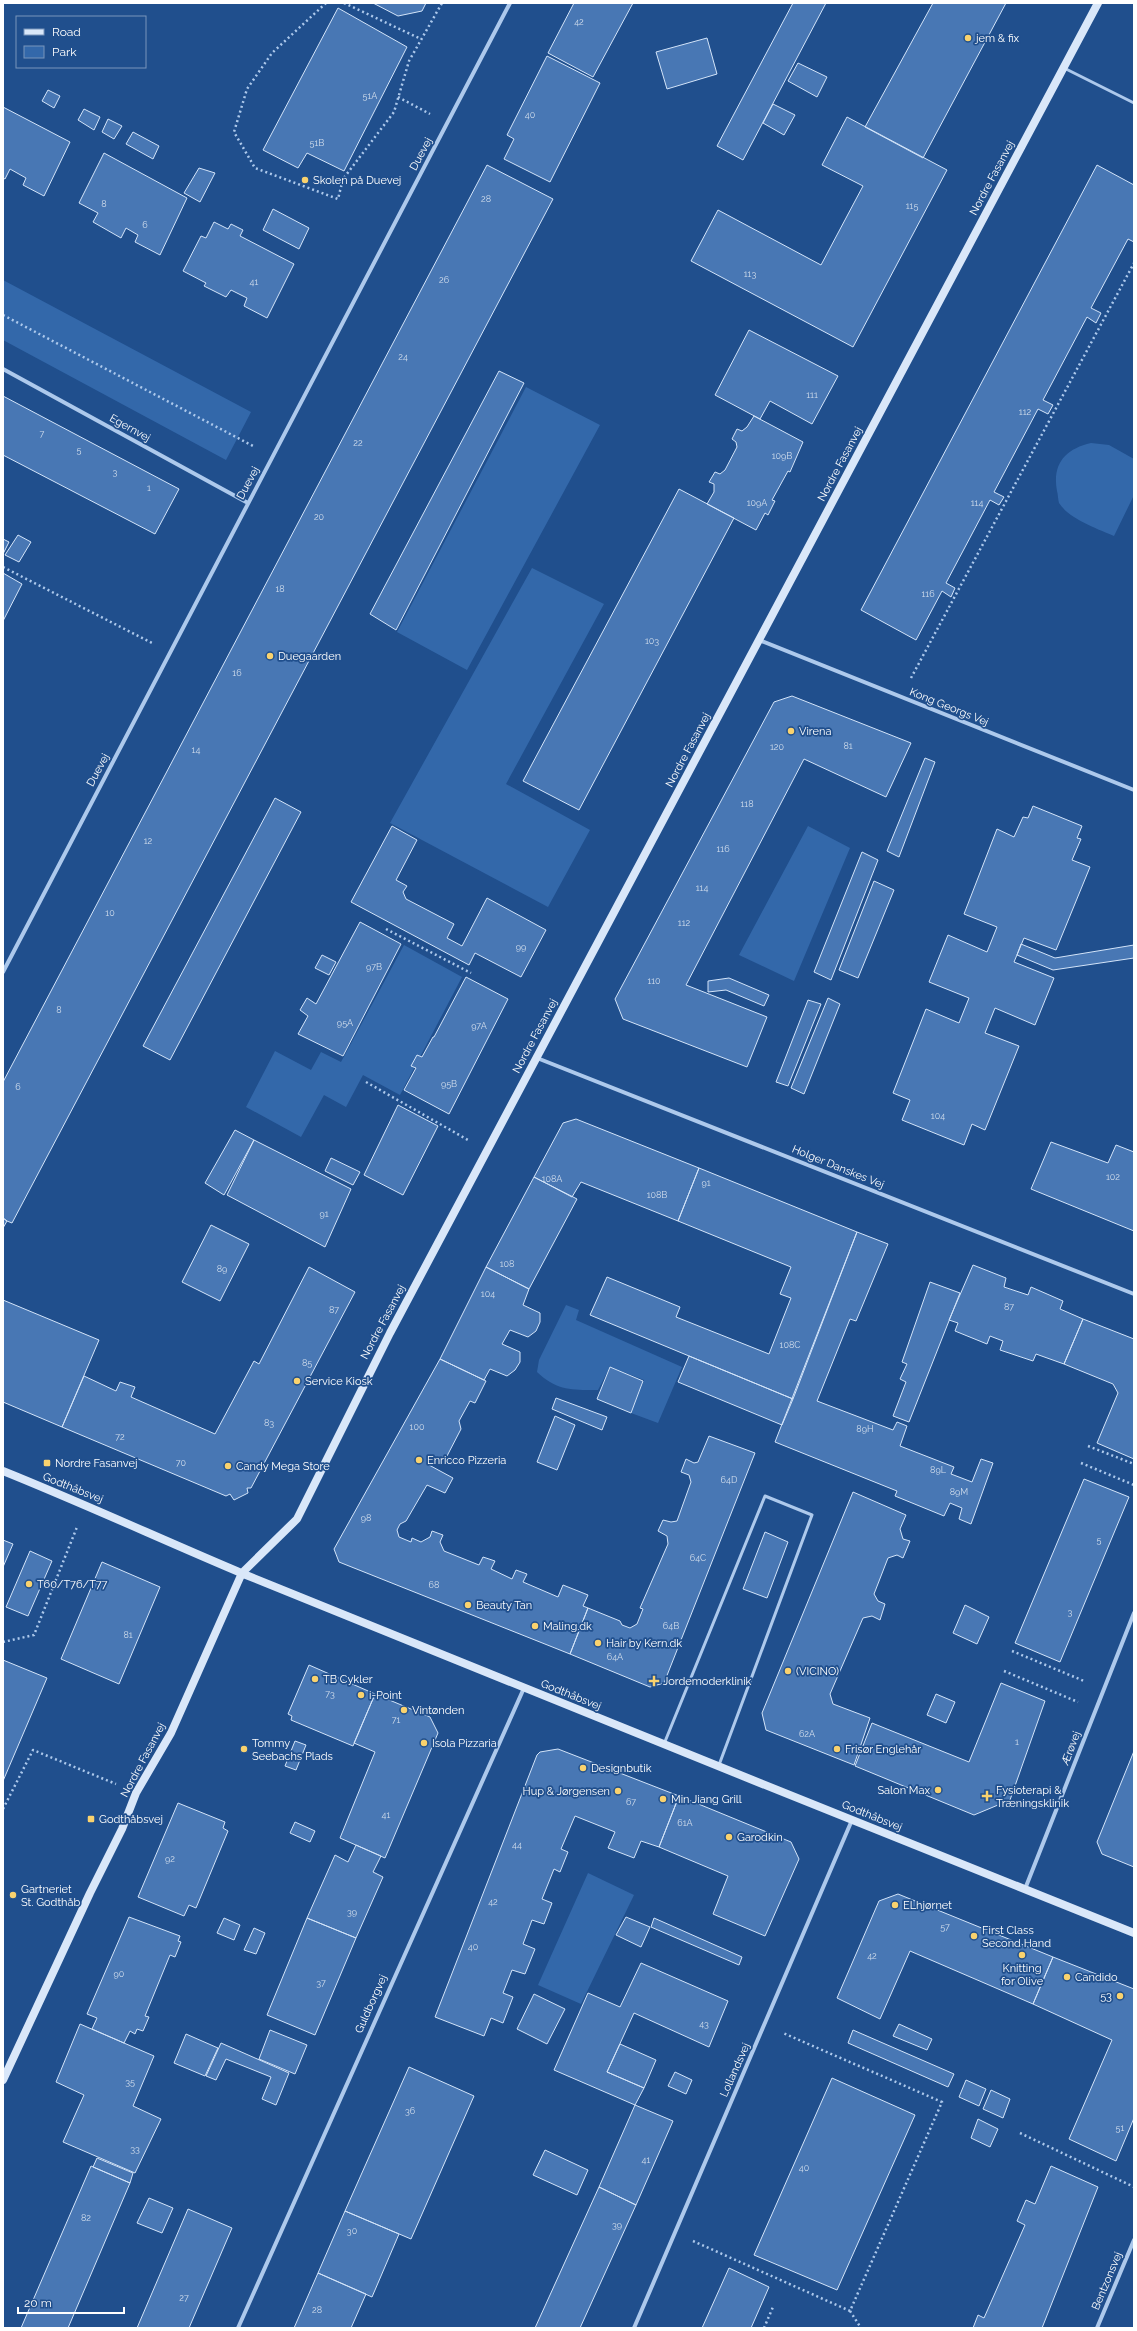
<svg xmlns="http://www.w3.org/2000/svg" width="1137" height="2331" viewBox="0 0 1137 2331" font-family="Raleway,sans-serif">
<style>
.green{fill:#3368aa}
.building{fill:#4877b4;stroke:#d3e4f9}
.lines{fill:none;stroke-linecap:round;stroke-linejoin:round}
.path{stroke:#adc9ec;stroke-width:2.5;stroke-dasharray:2 3;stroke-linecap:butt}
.lane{stroke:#adc9ec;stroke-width:3}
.street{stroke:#adc9ec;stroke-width:4}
.secondary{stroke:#d9e7f9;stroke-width:8}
.poi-dot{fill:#f9d26e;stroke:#204f8d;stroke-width:1.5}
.labels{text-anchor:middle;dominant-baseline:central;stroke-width:3.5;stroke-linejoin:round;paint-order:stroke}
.number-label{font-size:9px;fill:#d1ddec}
.poi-label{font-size:11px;fill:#fff;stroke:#204f8d;text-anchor:start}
.street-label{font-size:11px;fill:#fff;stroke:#204f8d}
</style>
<rect width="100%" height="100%" fill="#204f8d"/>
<!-- green -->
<path class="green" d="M3 280 251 412 226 460 3 340Z
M526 387 600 425 467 670 397 632Z
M1091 443 1109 445 1134 459V495L1114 536C1098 529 1069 519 1059 503 1058 500 1058 494 1057 491 1052 464 1065 449 1091 443Z
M532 568 604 604 506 784 590 830 548 907 390 823Z
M808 826 850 848 794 981 739 955Z
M404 945 462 977 400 1095 363 1075 346 1107 324 1095 301 1137 246 1107 275 1051 311 1070 321 1052 341 1062Z
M566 1305 579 1310 576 1320 682 1367 658 1423 631 1413 644 1380 610 1367 598 1390C572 1390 557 1391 537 1372L539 1360Z
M588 1873 634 1895 581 2004 538 1985Z"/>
<!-- building -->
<path class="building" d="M373 3H426L422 11 398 16Z
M574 3H633L593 77 548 53Z
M793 3H826L743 160 717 146Z
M933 3H1006L923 158 865 127Z
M338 8 407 47 344 171 307 153 298 168 263 150Z
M707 38 717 74 667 89 656 52Z
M547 56 600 83 550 182 504 159 514 139 507 135Z
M798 63 827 77 817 97 788 81Z
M48 90 60 96 54 108 42 101Z
M773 104 795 115 784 135 763 123Z
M3 107 70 142 44 196 23 185 26 178 10 169 5 179 3 178Z
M84 109 100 117 94 130 78 120Z
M847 117 947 170 853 347 691 261 718 210 821 265 863 186 822 165Z
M108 119 122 126 114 139 102 132Z
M133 132 159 146 153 159 126 144Z
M104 153 187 198 160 255 135 242 138 235 126 228 121 238 93 222 98 213 79 203Z
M487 165 553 199 12 1223 7 1221 3 1218V1082Z
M1097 165 1134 185V242L1128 239 1091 308 1101 313 1096 323 1087 317 1043 400 1053 405 1048 414 1038 409 994 492 1004 497 999 505 990 500 946 583 955 588 951 597 942 591 916 640 861 610Z
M199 168 215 173 200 202 184 193Z
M273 209 309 228 299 249 263 230Z
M214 222 228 229 231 224 243 230 240 236 294 264 267 318 244 306 247 298 231 290 226 297 204 286 206 283 183 271 201 236 206 238Z
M749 330 838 376 812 424 770 401 760 419 715 395Z
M499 371 524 383 396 630 370 614Z
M3 396 179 489 155 534 3 455Z
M754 416 803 442 790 472 788 471 772 500 775 501 768 515 765 513 756 530 707 504 714 492V484L709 482 715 472 720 474 725 470 737 447 736 442 732 439 737 429 742 431 747 427Z
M679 489 734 518 579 810 523 781Z
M18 535 31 542 19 562 5 555Z
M3 539 9 542 3 554Z
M3 573 22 584 3 621Z
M792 696 911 743 886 797 804 759 686 985 767 1017 747 1067 623 1019 615 999 774 702Z
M925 758 935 762 899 857 887 851Z
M275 798 301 812 170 1060 143 1046Z
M1033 806 1082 826 1077 838 1081 839 1072 860 1090 867 1056 950 1024 938 1014 962 1054 978 1035 1025 995 1008 985 1033 1019 1046 985 1130 972 1124 964 1145 902 1120 910 1100 893 1093 926 1009 959 1023 969 998 929 982 948 935 987 952 997 927 964 914 997 829 1014 837 1023 817 1028 818Z
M392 826 417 840 396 880 407 886 403 892 406 899 454 924 447 938 462 946 487 898 546 930 521 977 475 953 469 965 351 902Z
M862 852 878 860 831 980 814 972Z
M874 881 894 890 858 978 839 970Z
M360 922 401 944 343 1056 298 1034 308 1016 300 1010 307 998 316 1004Z
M1021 944 1055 958 1134 945V958L1053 970 1017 955Z
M322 955 336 962 329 975 315 968Z
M466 977 508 999 449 1114 404 1090 416 1068 411 1066 417 1055 422 1057 433 1037H434Z
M729 978 769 995 764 1006 726 990 708 992V981Z
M828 998 840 1004 804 1094 791 1088Z
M808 1000 821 1004 788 1086 776 1082Z
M398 1105 438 1126 403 1195 364 1175Z
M576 1119 699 1168 678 1221 581 1182 572 1197 534 1177 563 1123Z
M235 1130 254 1140 224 1195 205 1183Z
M254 1140 351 1189 325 1247 227 1195Z
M1051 1142 1108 1163 1116 1145 1134 1152V1231L1031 1189Z
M331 1158 360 1172 353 1185 325 1171Z
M699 1168 857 1232 793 1399 590 1315 607 1277 680 1307 676 1317 769 1354 791 1298 780 1294 791 1267 678 1221Z
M534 1177 577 1199 529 1289 486 1267Z
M3 1218 7 1221 3 1228Z
M211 1225 249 1244 220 1301 182 1282Z
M857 1232 888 1244 856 1321 850 1319 817 1401 893 1430 897 1422 907 1426 900 1446 954 1467 951 1474 972 1482 981 1459 993 1463 971 1524 959 1519 962 1508 950 1503 944 1516 895 1496 897 1491 775 1442Z
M973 1265 1006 1278 1004 1287 1028 1295 1031 1287 1063 1301 1060 1309 1083 1319 1064 1364 1036 1354 1033 1361 1000 1350 1003 1341 990 1336 987 1344 955 1331 958 1323 949 1320Z
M309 1267 355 1292 251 1488H247L248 1493 234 1500 230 1494 226 1496 62 1427 84 1376 116 1391 120 1382 135 1387 131 1397 215 1434 254 1361 259 1364Z
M486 1267 529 1289 523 1305 540 1313V1322L536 1331 528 1337 510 1330 502 1344 520 1352V1362L515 1370 507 1376 490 1369 484 1380 440 1359Z
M930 1282 960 1293 909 1422 893 1416 906 1382 900 1379 907 1364 902 1362Z
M3 1300 99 1340 62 1427 3 1402Z
M1083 1319 1134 1339V1459L1097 1443 1118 1393 1113 1384 1064 1364Z
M689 1356 793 1399 782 1425 678 1382Z
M440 1359 486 1381 475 1403 470 1401 459 1421 461 1429 447 1456 431 1460 429 1465 453 1478 445 1493 427 1485 406 1521 400 1524 397 1530 399 1537 411 1542 412 1538 421 1542 430 1537 432 1531 443 1535 440 1542 444 1551 479 1565 483 1557 495 1561 491 1569 512 1579 516 1570 527 1574 523 1582 558 1597 563 1585 588 1595 583 1606 588 1608 570 1654 339 1562 334 1549Z
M610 1367 643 1381 631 1413 597 1399Z
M556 1398 607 1417 602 1430 552 1409Z
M555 1416 575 1425 557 1470 537 1462Z
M709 1436 755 1453 664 1683 650 1687 570 1654 588 1608 620 1621 622 1625 630 1628 637 1624 643 1609 640 1608 668 1544 667 1536 658 1531 663 1520 671 1522 677 1521 691 1482 689 1475 681 1472 686 1459 694 1463 698 1462Z
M1084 1479 1129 1497 1060 1662 1015 1643Z
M853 1492 906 1515 900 1529 903 1539 910 1541 903 1558 897 1555 888 1558 874 1594 878 1601 885 1604 880 1620 872 1616 863 1618 830 1694 833 1704 870 1718 854 1765 766 1730 762 1713Z
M765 1532 788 1542 767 1598 743 1589Z
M3 1540 13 1544 3 1567Z
M30 1551 52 1561 28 1616 6 1607Z
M102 1562 160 1587 119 1684 61 1659Z
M965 1605 989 1617 977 1644 953 1633Z
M3 1660 47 1678 3 1781Z
M309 1665 375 1694 353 1746 291 1720 292 1716 288 1714Z
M1001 1683 1045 1701 1010 1800 974 1815 855 1766 872 1723 969 1762Z
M375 1694 430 1717 438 1733 385 1858 340 1838 375 1752 354 1743Z
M936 1694 955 1702 946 1723 927 1715Z
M295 1741 306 1745 296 1770 285 1766Z
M558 1749 679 1796 659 1847 641 1841 634 1858 608 1848 615 1832 575 1816 561 1849 568 1852 560 1872 554 1869 542 1899 552 1903 544 1924 532 1920 523 1944 535 1949 525 1974 512 1970 503 1993 513 1997 503 2023 491 2018 484 2036 435 2017 537 1755 540 1752Z
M1134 1751V1867L1102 1854 1097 1842Z
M679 1796 791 1842 799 1859 765 1936 713 1914 728 1876 659 1847Z
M178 1803 225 1822 223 1828 228 1831 196 1908 189 1905 184 1916 138 1897Z
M295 1822 315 1831 310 1842 290 1833Z
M356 1845 381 1856 373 1872 383 1877 356 1938 307 1918 335 1855 348 1862Z
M898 1894 1053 1957 1033 2004 910 1951 880 2019 837 1998 879 1901Z
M129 1917 180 1936 178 1941 181 1942 175 1957 170 1955 145 2016 149 2017 143 2031 137 2029 135 2034 130 2031 124 2043 92 2029 97 2018 87 2014Z
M626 1917 650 1927 641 1947 616 1935Z
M224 1918 240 1925 234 1940 217 1933Z
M307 1918 356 1938 315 2035 267 2015Z
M654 1918 742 1957 739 1965 651 1927Z
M254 1928 265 1933 256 1954 244 1950Z
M1053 1957 1134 1989V2118L1116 2161 1069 2139 1112 2040 1033 2004Z
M641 1963 728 2001 709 2047 634 2013 607 2072 644 2088 635 2105 554 2070 588 1993 620 2007Z
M534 1994 565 2009 547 2044 517 2029Z
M80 2024 154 2056 133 2106 161 2119 135 2173 63 2142 84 2095 56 2082Z
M899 2024 932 2039 927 2050 893 2036Z
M270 2030 307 2045 295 2074 259 2059Z
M853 2030 954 2074 948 2087 848 2043Z
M186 2034 218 2048 205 2076 174 2063Z
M221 2043 289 2073 276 2105 262 2099 271 2077 226 2059 216 2080 206 2076Z
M620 2044 656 2060 644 2088 607 2072Z
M409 2067 474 2096 411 2239 345 2211Z
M675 2072 692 2080 686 2094 668 2086Z
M832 2078 915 2115 837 2290 754 2255Z
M966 2080 986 2089 979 2106 959 2097Z
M991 2090 1010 2099 1003 2118 983 2109Z
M635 2105 673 2121 636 2205 599 2187Z
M978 2119 998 2129 990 2147 971 2138Z
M545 2150 588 2170 577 2195 533 2175Z
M97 2158 133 2173 130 2183 93 2167Z
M91 2166 130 2183 68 2328H21Z
M1051 2166 1098 2187 1042 2328H973L978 2315 984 2318 1025 2225 1017 2221 1026 2200 1035 2204Z
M599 2187 636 2205 580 2328H535Z
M149 2198 173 2208 162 2233 137 2223Z
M188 2209 232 2228 189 2328H137Z
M345 2211 399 2234 372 2297 318 2273Z
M729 2268 769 2287 751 2328H702Z
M318 2273 366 2294 351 2328H294Z"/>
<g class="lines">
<!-- path -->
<path class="path" d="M326 3 272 53 247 89 234 132 255 168 338 199 343 179 394 112 409 61 442 3
M344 3 421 39
M398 97 430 114
M3 315 255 447
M3 567 152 643
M911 678 1134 263
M386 929 471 973
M366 1082 468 1140
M1088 1446 1134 1464
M1081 1463 1134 1485
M3 1642 34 1635 77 1527
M1012 1651 1084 1681
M1004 1671 1078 1702
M3 1809 33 1750 116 1784
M1020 2133 1134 2187
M693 2241 850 2311 942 2102 783 2033
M850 2311 861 2328
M764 2328 773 2307"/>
<!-- lane -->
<path class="lane" d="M1064 68 1134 103
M664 1744 765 1496 812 1515 719 1765"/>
<!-- street -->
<path class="street" d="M3 369 248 503
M759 640 1134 790
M3 972 510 3
M537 1058 1134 1294
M1025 1889 1134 1613
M238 2328 524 1688
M634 2328 852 1820
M1097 2328 1134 2240"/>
<!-- secondary -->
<path class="secondary" d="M3 1471C85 1504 165 1541 246 1575 541 1696 838 1814 1134 1933
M3 2080 90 1893 122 1829 136 1793 171 1733 242 1573 297 1519 390 1333 1098 3"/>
</g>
<!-- markers -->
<g class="poi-dot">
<circle cx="968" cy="38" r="4"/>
<circle cx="305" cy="180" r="4"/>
<circle cx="270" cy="656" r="4"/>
<circle cx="791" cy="731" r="4"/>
<circle cx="297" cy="1381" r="4"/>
<circle cx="419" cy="1460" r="4"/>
<rect x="43" y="1459" width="8" height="8" rx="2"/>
<circle cx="228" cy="1466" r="4"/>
<circle cx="29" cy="1584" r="4"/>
<circle cx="468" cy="1605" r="4"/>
<circle cx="535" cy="1626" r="4"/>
<circle cx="598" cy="1643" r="4"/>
<circle cx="788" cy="1671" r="4"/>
<circle cx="315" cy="1679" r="4"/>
<path d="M652 1675h4v4h4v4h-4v4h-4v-4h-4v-4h4z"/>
<circle cx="361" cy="1695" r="4"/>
<circle cx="404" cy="1710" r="4"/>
<circle cx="424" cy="1743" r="4"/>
<circle cx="244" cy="1749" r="4"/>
<circle cx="837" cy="1749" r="4"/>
<circle cx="583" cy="1768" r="4"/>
<circle cx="938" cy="1790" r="4"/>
<circle cx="618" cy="1791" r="4"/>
<path d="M985 1790h4v4h4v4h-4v4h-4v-4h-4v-4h4z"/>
<circle cx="663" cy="1799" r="4"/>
<rect x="87" y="1815" width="8" height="8" rx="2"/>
<circle cx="729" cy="1837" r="4"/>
<circle cx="13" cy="1895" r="4"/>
<circle cx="895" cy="1905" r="4"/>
<circle cx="974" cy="1936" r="4"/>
<circle cx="1022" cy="1955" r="4"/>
<circle cx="1067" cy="1977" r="4"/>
<circle cx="1120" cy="1996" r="4"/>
</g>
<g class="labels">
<!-- number labels -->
<g class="number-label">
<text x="579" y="22">42</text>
<text x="370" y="96">51A</text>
<text x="530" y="115">40</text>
<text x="317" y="143">51B</text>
<text x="486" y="199">28</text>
<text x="104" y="204">8</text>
<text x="912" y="206">115</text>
<text x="145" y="225">6</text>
<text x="750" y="274">113</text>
<text x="444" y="280">26</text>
<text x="254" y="282">41</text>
<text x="403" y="357">24</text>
<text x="812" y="395">111</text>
<text x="1025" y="412">112</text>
<text x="42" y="434">7</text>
<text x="358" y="443">22</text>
<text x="79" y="450">5</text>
<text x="782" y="456">109B</text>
<text x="115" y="472">3</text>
<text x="149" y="488">1</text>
<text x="757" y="503">109A</text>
<text x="977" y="503">114</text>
<text x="319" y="517">20</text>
<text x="280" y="589">18</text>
<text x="928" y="594">116</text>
<text x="652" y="641">103</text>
<text x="237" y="673">16</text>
<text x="848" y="746">81</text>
<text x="777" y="747">120</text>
<text x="196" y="750">14</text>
<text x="747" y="804">118</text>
<text x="148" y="841">12</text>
<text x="723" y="849">116</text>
<text x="702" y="888">114</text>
<text x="110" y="913">10</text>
<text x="684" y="923">112</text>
<text x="521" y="947">99</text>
<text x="374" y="967">97B</text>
<text x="654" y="981">110</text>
<text x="59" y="1010">8</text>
<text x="345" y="1023">95A</text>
<text x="479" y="1026">97A</text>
<text x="449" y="1084">95B</text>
<text x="18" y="1087">6</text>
<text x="938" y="1116">104</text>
<text x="1113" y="1177">102</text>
<text x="552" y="1179">108A</text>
<text x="706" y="1183">91</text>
<text x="657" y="1195">108B</text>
<text x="324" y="1214">91</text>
<text x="507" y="1264">108</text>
<text x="222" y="1269">89</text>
<text x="488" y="1294">104</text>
<text x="1009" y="1307">87</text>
<text x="334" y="1310">87</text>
<text x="790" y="1345">108C</text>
<text x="307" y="1363">85</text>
<text x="269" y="1423">83</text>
<text x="417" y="1427">100</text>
<text x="865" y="1429">89H</text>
<text x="120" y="1437">72</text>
<text x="181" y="1463">70</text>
<text x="938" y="1470">89L</text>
<text x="729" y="1480">64D</text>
<text x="959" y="1492">89M</text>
<text x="366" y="1518">98</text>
<text x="1099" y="1540">5</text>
<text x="698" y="1558">64C</text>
<text x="434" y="1585">68</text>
<text x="1070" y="1612">3</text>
<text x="671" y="1626">64B</text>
<text x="128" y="1635">81</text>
<text x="615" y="1657">64A</text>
<text x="330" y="1694">73</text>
<text x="396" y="1720">71</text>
<text x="807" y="1734">62A</text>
<text x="1017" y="1742">1</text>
<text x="631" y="1802">67</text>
<text x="386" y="1815">41</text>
<text x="685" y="1823">61A</text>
<text x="517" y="1845">44</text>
<text x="170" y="1859">92</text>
<text x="493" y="1902">42</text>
<text x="352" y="1912">39</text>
<text x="945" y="1927">57</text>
<text x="473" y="1947">40</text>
<text x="872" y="1956">42</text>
<text x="119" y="1974">90</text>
<text x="321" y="1983">37</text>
<text x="704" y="2024">43</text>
<text x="130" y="2082">35</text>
<text x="410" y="2111">36</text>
<text x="1120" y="2128">51</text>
<text x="135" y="2149">33</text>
<text x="646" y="2160">41</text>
<text x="804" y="2168">40</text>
<text x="86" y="2218">82</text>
<text x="617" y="2225">39</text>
<text x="352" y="2231">30</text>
<text x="184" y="2298">27</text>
<text x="317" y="2310">28</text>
</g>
<!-- poi labels -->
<g class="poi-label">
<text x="976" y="38">jem &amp; fix</text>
<text x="313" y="180">Skolen på Duevej</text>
<text x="278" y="656">Duegaarden</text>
<text x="799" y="731">Virena</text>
<text x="305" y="1381">Service Kiosk</text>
<text x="427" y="1460">Enricco Pizzeria</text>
<text x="55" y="1463">Nordre Fasanvej</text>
<text x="236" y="1466">Candy Mega Store</text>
<text x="37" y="1584">T60/T76/T77</text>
<text x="476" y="1605">Beauty Tan</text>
<text x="543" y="1626">Maling.dk</text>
<text x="606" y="1643">Hair by Kern.dk</text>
<text x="796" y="1671">(VICINO)</text>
<text x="323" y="1679">TB Cykler</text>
<text x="663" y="1681">Jordemoderklinik</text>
<text x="369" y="1695">i-Point</text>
<text x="412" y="1710">Vintønden</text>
<text x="252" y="1743">Tommy<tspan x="252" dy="13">Seebachs Plads</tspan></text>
<text x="432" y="1743">Isola Pizzaria</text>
<text x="845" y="1749">Frisør Englehår</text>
<text x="591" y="1768">Designbutik</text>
<text x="930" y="1790" text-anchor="end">Salon Max</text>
<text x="996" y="1790">Fysioterapi &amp;<tspan x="996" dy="13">Træningsklinik</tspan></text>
<text x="610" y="1791" text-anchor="end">Hup &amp; Jørgensen</text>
<text x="671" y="1799">Min Jiang Grill</text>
<text x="99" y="1819">Godthåbsvej</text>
<text x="737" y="1837">Garodkin</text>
<text x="21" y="1889">Gartneriet<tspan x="21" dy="13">St. Godthåb</tspan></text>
<text x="903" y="1905">ELhjørnet</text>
<text x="982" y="1930">First Class<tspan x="982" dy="13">Second Hand</tspan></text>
<text x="1022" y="1968" text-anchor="middle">Knitting<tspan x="1022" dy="13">for Olive</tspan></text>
<text x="1075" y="1977">Candido</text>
<text x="1112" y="1996" text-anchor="end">53</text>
</g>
<!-- street labels -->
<g class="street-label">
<text transform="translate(421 154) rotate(-62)">Duevej</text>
<text transform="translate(992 178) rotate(-62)">Nordre Fasanvej</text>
<text transform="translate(130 428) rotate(29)">Egernvej</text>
<text transform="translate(840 464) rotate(-62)">Nordre Fasanvej</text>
<text transform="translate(248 483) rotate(-62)">Duevej</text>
<text transform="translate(949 707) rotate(22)">Kong Georgs Vej</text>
<text transform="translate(688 750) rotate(-62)">Nordre Fasanvej</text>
<text transform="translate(98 770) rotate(-62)">Duevej</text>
<text transform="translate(535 1036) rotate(-62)">Nordre Fasanvej</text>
<text transform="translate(838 1167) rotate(22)">Holger Danskes Vej</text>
<text transform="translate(383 1322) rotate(-62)">Nordre Fasanvej</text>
<text transform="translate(73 1488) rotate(22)">Godthåbsvej</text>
<text transform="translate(571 1695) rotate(22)">Godthåbsvej</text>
<text transform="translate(1071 1748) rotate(-69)">Ærøvej</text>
<text transform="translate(143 1760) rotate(-62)">Nordre Fasanvej</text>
<text transform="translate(872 1816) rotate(22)">Godthåbsvej</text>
<text transform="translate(371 2004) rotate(-66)">Guldborgvej</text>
<text transform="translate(735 2070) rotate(-66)">Lollandsvej</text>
<text transform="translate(1107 2281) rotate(-67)">Bentzonsvej</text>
</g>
</g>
<!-- border -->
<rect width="1137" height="2331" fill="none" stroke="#ffffff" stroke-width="8"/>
<!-- legend -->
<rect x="16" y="16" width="130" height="52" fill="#204f8d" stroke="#7995bb"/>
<rect x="24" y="29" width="20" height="6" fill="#d9e7f9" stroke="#7995bb"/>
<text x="52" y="36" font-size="12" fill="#ffffff">Road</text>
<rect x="24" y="46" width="20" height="12" fill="#3368aa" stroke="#7995bb"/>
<text x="52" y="56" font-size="12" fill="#ffffff">Park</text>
<!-- scale -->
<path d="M18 2307v6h106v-6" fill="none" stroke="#ffffff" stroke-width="2"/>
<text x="24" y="2307" font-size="12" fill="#ffffff" stroke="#204f8d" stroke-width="3" paint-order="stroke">20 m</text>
</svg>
